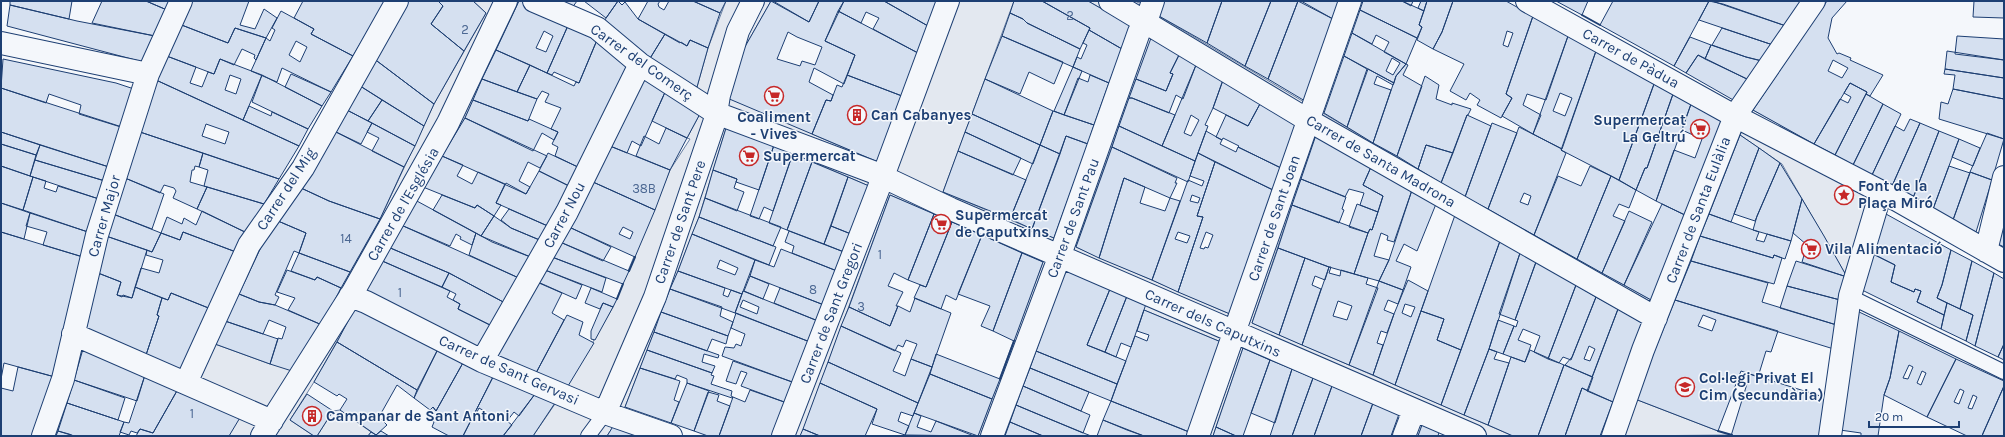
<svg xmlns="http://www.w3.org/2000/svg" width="2005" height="437" viewBox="0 0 2005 437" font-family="Karla,sans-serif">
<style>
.parking{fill:#e3e8f0;stroke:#687fa3;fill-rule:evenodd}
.building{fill:#d5e0f0;stroke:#1d3f73;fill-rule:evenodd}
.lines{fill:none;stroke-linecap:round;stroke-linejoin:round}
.lane-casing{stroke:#1d3f73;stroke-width:16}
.street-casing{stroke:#1d3f73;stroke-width:24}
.lane{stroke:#f4f7fb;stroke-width:14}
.street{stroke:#f4f7fb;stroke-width:22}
.wall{stroke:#1d3f73;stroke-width:2}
.labels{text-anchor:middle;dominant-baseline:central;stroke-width:3;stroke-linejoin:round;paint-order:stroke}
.number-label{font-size:13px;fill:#4b6792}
.street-label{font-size:15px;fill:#1d3f73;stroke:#f4f7fb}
.poi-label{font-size:15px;font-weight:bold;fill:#1d3f73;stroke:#f4f7fb;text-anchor:start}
</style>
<rect width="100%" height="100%" fill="#f4f7fb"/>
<!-- parking -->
<path class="parking" d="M473 1H519L465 118 363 290 343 331 314 382 290 420 314 436H229L83 350 56 436H35L164 55 106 236 86 330 215 344 270 364 322 325 380 219 434 104 486 13Z
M726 1H771L742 52 812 134 877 162 937 1H1014L943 192 1054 238 1130 25 1088 1H1135L1139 3 1140 1H1164L1159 16 1451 189 1653 301 1647 326 1316 135 1252 323 1513 436H1448L1422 425 1418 436H1391L1398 414 1243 348 1213 436H1188L1221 342 1144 310 1036 351 1005 436H978L1043 262 890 195 801 436H774L869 186 727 125 699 217 625 407 614 425 607 436H533L568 385 613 307 670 170 690 139 687 138 702 110 671 75 697 87 708 48ZM1136 79 1294 131 1230 314 1076 247Z
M1753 110 1892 186 1888 195 1886 214 1873 254 1847 277 1782 164 1740 135Z
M1635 399 1718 431 1732 435 1618 436Z
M340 410 371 432 368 436H317L333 411Z"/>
<!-- building -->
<path class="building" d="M10 1H72L69 19 10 5Z
M102 1H146L167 10 155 36 92 23Z
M146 1H171L167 10Z
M191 1H249L240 25 255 29 264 9 277 18 266 38 235 28 228 43 179 24Z
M303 1H385L353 56 311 34 314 29 294 18Z
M407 1H438L443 6 431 24 464 51 434 104 373 58Z
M438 1H473L486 13 464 51 431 24 443 6Z
M519 1H526L570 21 547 73 496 50ZM544 31 553 36 546 52 536 48Z
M557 1H577L572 8Z
M584 1H618L606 18Z
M618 1 622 5 625 2 638 19 665 34 649 60 602 24Z
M648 1H660L658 4 659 7 664 10 669 1H693L720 13 708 48 690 40 687 46 681 42 680 43 638 19Z
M693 1H726L720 13Z
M771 1 809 22 819 1H844L825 41 855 55 844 84 814 68 809 82 833 95 831 101 826 100 812 134 727 98 742 52ZM788 32 797 37 822 47 815 65 802 61 800 66 777 59Z
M773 1H819L809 22Z
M844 1H884L928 26 918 53 873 29 879 18 866 12 861 23 838 11Z
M884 1H937L928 26Z
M1014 1H1042L1090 28 1080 49 1027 23 1023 19 1010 13Z
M1042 1H1088L1130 25 1122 49 1089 30 1090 28Z
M1164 1H1222L1207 43 1159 16Z
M1222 1H1271L1245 66 1207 43Z
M1271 1H1298L1268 79 1245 66Z
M1298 1 1333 19 1305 101 1268 79Z
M1301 1H1339L1333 19Z
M1363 1H1402L1424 11 1419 25 1422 27 1417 38 1360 10Z
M1402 1H1413L1411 6Z
M1421 1H1427L1424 11 1418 8Z
M1427 1H1453L1442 32 1433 49 1417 40 1422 27 1419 25Z
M1453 1H1506L1533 16 1506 94 1512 98 1501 118 1477 105 1480 100 1470 93 1466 100 1450 91 1464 64 1433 49 1442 32ZM1507 31 1513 33 1508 47 1503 45Z
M1556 1H1588L1582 15Z
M1613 1H1709L1674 66 1600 25Z
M1709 1 1723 4 1786 26 1773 45 1699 20Z
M1712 1H1803L1786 26Z
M1827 1H1847L1832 18 1828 38 1837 54 1839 53 1851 58 1850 60 1883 75 1870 96 1866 94 1867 92 1850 83 1814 144 1753 110ZM1833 60 1848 68 1842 78 1828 71Z
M1974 1H2004V18L1973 17Z
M10 5 77 21 155 36 143 62 7 26Z
M1360 10 1417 38 1406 64 1384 52 1389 42 1376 35 1372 44 1352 33Z
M281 11 314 29 311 34 353 56 331 92 282 68 277 82 251 71 266 38 270 41 275 30 272 28ZM296 41 307 47 300 62 289 55Z
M838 11 918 53 902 96 847 75 855 55 825 41Z
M1010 13 1023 19 1027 23 1080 49 1073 67 1002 36Z
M1533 16 1568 36 1546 100 1527 94 1523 105 1541 115 1533 134 1502 116 1512 98 1506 94Z
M570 21 597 40 579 83 554 72 552 75 547 73Z
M179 24 228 43 235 28 266 38 256 60 254 58 255 55 242 49 234 65 220 59 214 74 164 55Z
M1722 28 1773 45 1762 61 1746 57 1712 45Z
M1089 30 1122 49 1109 83 1073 67 1077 57 1081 59 1087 45 1083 43Z
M1352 33 1406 64 1396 76 1394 83 1344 56ZM1392 58 1400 63 1393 75 1386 71Z
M665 34 687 46 690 40 708 48 697 87 671 75 649 60Z
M1002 36 1063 62 1054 84 1029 72 1020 94 985 79Z
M1568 36 1596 51 1562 149 1533 134ZM1560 93 1572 98 1565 116 1553 111Z
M1957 36 2004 39V60L1955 54Z
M1690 37 1711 45 1705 59 1698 55 1686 73 1674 66Z
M1151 38 1179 55 1170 73 1173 74 1166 91 1136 79Z
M597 40 631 66 580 168 555 156 558 147 552 144 558 132 551 129 561 108 545 102 549 94 542 91 537 99 517 92 530 65 574 86 576 82 579 83Z
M1711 45 1746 57 1762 61 1749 80 1705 59Z
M496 50 530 65 517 92 482 79Z
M1596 51 1654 84 1619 180 1561 150Z
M1947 51 2004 60V78L1945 69Z
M164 55 196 67 190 83 202 87 208 72 214 74 220 59 262 75 243 120 156 80ZM230 75 241 79 236 94 225 90Z
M1179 55 1196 65 1183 99 1176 95 1169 113 1132 98H1129L1136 79 1166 91 1173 74 1170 73Z
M1698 55 1749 80 1735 101 1686 73Z
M1344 56 1367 69 1347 127 1324 113Z
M373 58 434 104 424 126 357 84Z
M3 59 116 83 137 90 124 128 79 114 81 105 49 94 46 103 1 88Z
M1406 64 1408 65 1403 75 1422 86 1397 156 1373 143 1396 76Z
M1196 65 1223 80 1213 108 1205 125 1208 126 1195 161 1162 146ZM1191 115 1199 120 1191 136 1184 133Z
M1073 67 1082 71 1064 115 1054 111Z
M1368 69 1394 83 1393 85 1377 76 1374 84 1391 90 1373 143 1347 127Z
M1945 69 2004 78V99L1953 89 1955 75 1944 74Z
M291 74 331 92 322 106 285 87Z
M262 75 322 106 308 129 252 102Z
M643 75 666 90 641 146 632 141 627 153 610 146Z
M847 75 902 96 878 162 812 134 826 100 831 101 837 85 842 87Z
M1090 75 1109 83 1094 125 1064 115 1078 78 1088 82Z
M1425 76 1439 85 1436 99 1452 105V103L1471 109 1468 115H1467L1453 153 1426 145 1418 169 1397 156Z
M482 79 537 99 528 121 473 100Z
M985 79 1053 111 1040 145 972 114Z
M156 80 299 146 279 179 140 132ZM206 124 229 132 225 144 202 136Z
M1223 80 1261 102 1248 126 1213 108Z
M1850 83 1867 92 1835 155 1814 144 1840 99 1848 103 1851 97 1844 93Z
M357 84 382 100 368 121 343 108Z
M1654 84 1673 94 1647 168H1645L1636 190 1619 180Z
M1 88 122 127 109 167 1 132Z
M1953 89 2004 99V139L1939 119 1941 102 1948 104Z
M666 90 702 110 687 138 652 121Z
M1673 94 1691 104 1656 201 1636 190 1645 168H1647Z
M1866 94 1883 104 1853 165 1835 155Z
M1129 98H1132L1175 115 1162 146 1119 126Z
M382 100 424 126 415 146 368 121Z
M473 100 528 121 529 119 558 132 554 140 542 133 533 151 465 118Z
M1261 102 1297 123 1281 168 1238 147 1239 146 1223 138 1222 140 1216 137 1226 115 1248 126Z
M1691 104 1724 123 1687 216 1656 201 1674 150 1695 158 1702 139 1682 130Z
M1883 104 1901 114 1872 175 1853 165Z
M249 106 271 116 272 112 308 129 299 146 243 120Z
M343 108 372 123 361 144 332 130Z
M1053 111 1094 125 1088 144 1066 136 1060 154 1040 145Z
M972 114 1040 145 1033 164 965 132Z
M1467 115 1491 126 1465 197 1441 183Z
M465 118 547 156 540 168 528 162 519 181 530 187 526 194 442 156Z
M1910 119 1920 123 1892 186 1872 175 1895 126 1904 131Z
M372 123 415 146 404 167 372 151 379 138 367 132Z
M1492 123 1517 133 1488 209 1465 197Z
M1920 123 1939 131 1913 198 1892 186Z
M727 125 774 145 759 190 736 182 737 179 713 170Z
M1119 126 1195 161 1188 182 1112 147Z
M1519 127 1562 149 1561 150 1566 153 1534 235 1488 209ZM1524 193 1531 196 1528 205 1520 202Z
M666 128 687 138 670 170 636 156 644 136 659 144Z
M332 130 404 167 380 219 329 201 301 188Z
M1206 131 1222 140 1220 144 1236 152 1238 147 1281 168 1273 190 1198 153Z
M1939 131 1959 139 1933 209 1913 198Z
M1 132 40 145 36 155 1 144Z
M140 132 203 153 199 167 195 166 194 170H192L190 182 207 187 197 209 173 198 176 191 174 188 164 185 160 193 125 178Z
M965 132 1021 158 1013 175 958 151Z
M1987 133 2004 139 1992 180 1970 172Z
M1316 135 1371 167 1363 185 1383 196 1378 212 1360 205 1364 193 1349 189 1345 197 1301 179Z
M1740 135 1759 148 1731 222 1709 214Z
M1066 136 1088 144 1054 238 1032 229Z
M1959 139 1980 148 1973 166 1952 157Z
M1 144 36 155 30 176 1 166Z
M40 145 109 167 105 181 35 160Z
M774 145 793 153 773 211 764 207 759 219 750 216Z
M1040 145 1060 154 1032 229 1010 219Z
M1426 145 1453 153 1441 183 1418 169Z
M610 146 670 170 655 210 593 182Z
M1112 147 1177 178 1175 183H1177L1170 198 1124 178 1099 258 1076 247Z
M1759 148 1780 163 1755 221 1734 214Z
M958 151 1026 180 1010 219 943 192Z
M203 153 253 170 279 179 264 204 204 186 208 170 199 167Z
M548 153 580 168 571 187 539 171Z
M793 153 812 162 787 230 769 223Z
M1198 153 1215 162 1197 216 1203 217 1178 292 1152 280 1188 180 1202 186 1204 181 1190 176ZM1192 195 1200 198 1198 203 1190 201ZM1178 232 1190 236 1187 243 1175 239Z
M442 156 463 165 457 176 472 184 478 172 505 184 496 203 501 205 494 216 477 205 475 208 423 187Z
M35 160 105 181 99 199 30 176Z
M812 162 848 177 824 244 787 230Z
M1215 162 1273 190 1230 314 1178 292 1203 217 1197 216ZM1206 232 1213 235 1208 248 1205 247 1204 249 1200 248Z
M1780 163 1802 199 1791 241 1753 230 1757 216Z
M1 166 33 177 23 210 1 203Z
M1590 166 1611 176 1577 259 1534 235 1558 176 1581 186Z
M1949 166 1970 173 1953 220 1933 209Z
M1371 167 1412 190 1394 242 1387 240 1388 236 1381 233 1374 256 1389 260 1379 281 1354 274 1368 233 1370 229 1372 230 1383 196 1363 185Z
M713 170 737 179 734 188 744 192 737 211 705 198Z
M539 171 571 187 550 227 496 203 506 183 526 194Z
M1970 172 1992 180 1976 232 1953 220Z
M1611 176 1636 190 1629 208 1619 204 1613 216 1625 221 1602 273 1577 259Z
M33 177 46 181 44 188 56 192 58 186 99 199 88 232 23 210Z
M848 177 869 186 851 234 831 226Z
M125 178 164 194 152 229 113 214Z
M1124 178 1145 187 1140 203 1165 211 1170 198 1180 201 1152 280 1099 258Z
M1301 179 1346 197 1342 209 1344 210 1339 223 1292 205Z
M593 182 655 210 635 257 569 227ZM623 227 633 232 630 239 619 234Z
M207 187 264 204 247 233 197 209Z
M301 188 329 201 380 219 350 272 299 253 306 233 278 221Z
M1412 190 1436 204 1417 251 1404 244 1396 261 1411 267 1403 290 1379 281 1389 260Z
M442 195 475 208 477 205 494 216 481 236 433 210Z
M890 195 934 214 908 280 894 273 888 286 903 292 896 306H898L890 326 849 307Z
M705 198 781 227 773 246 699 217Z
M1802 199 1824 236 1847 277 1802 262 1807 245 1793 233Z
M415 200 476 233 472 245 460 239 461 237 456 234 450 246 401 225Z
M1 203 30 213 24 239 1 232Z
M1357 204 1378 212 1372 230 1370 229 1368 233 1349 227Z
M1662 204 1687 216 1653 301 1624 285Z
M1292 205 1368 233 1354 274 1329 267 1278 248Z
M509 209 550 227 542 241 511 228 501 220Z
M202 211 247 233 236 252 183 232 180 240 161 233 167 217 182 224 184 218 196 225Z
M1629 211 1652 222 1624 285 1602 273Z
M30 213 88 232 83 257 43 245 47 232 26 226Z
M113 214 161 233 152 252 106 236Z
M934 214 952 222 926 287 908 280Z
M1709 214 1759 232 1756 240 1764 242 1767 234 1791 241 1785 259 1774 255 1773 258 1700 236Z
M1886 214 1951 250 1942 285 1937 298 1947 303 1944 315 1917 302 1921 291 1915 289 1914 292 1891 282 1895 265 1873 254Z
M1455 215 1500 241 1461 350 1437 340 1444 319 1421 311Z
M494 216 511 228 542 241 533 258 481 236Z
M699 217 776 247 769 265 692 234Z
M2004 220V247L1998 244Z
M278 221 306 233 299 253 294 251 275 295 279 297 275 305 259 302 239 294 262 245Z
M952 222 982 235 956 300 946 295 941 309 914 298 920 285 926 287Z
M401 225 521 279 507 304 449 273 388 247Z
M831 226 851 234 844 252 824 244Z
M569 227 611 247 603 261 560 242Z
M789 231 844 252 837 271 792 253 794 246 785 242Z
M1 232 83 257 55 377 4 363 1 379Z
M183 232 236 252 211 309 171 293 168 300 135 287 141 268 159 273 163 260 146 255 147 250 152 252 161 233 180 240Z
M476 233 492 242 533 258 521 279 469 255Z
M692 234 755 260 742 294 678 271ZM720 260 738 268 735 275 717 268Z
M982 235 1022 253 993 331 981 326 990 306 958 294Z
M106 236 147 250 132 298 117 295 121 282 98 273Z
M1700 236 1773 258 1774 255 1782 258 1774 284 1691 261Z
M1500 241 1520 253 1489 349 1464 415 1441 405Z
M560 242 629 271 623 284 552 257Z
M388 247 449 273 442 287 380 260Z
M1278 248 1305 258 1279 335 1252 323Z
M781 249 837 271 824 305 750 276 755 260 774 267Z
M1951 250 1972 261 1960 309 1937 298 1942 285Z
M299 253 350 272 341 288 317 277 315 280 291 271Z
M1022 253 1043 262 1014 341 993 331Z
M1520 253 1536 262 1515 320 1499 314Z
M1873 254 1895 265 1891 282 1914 292 1915 289 1921 291 1917 302 1944 315 1941 329 1862 290Z
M552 257 606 278 602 292 545 270Z
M1305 258 1329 267 1325 280 1315 276 1312 285 1321 289 1302 345 1279 335Z
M380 260 450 291 447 297 460 304 458 309 494 327 480 351 363 290Z
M1691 261 1768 283 1762 302 1840 326 1837 350 1675 300Z
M1796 261 1847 277 1844 301 1787 286Z
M1972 261 1994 273 1975 346 1966 341 1973 315 1960 309Z
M1536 262 1576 285 1548 359 1534 352 1540 336 1523 329 1518 340 1531 345 1525 362 1503 354 1514 326 1516 327 1518 321 1515 320Z
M1329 267H1331L1329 273 1340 276 1341 270 1368 278 1366 284 1378 288 1349 365 1302 345ZM1338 301 1352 306 1347 320 1333 316Z
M287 270 315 280 317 277 341 288 322 325 288 310 295 298 277 292Z
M545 270 582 285 576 299 538 282Z
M1065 270 1110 289 1087 345 1126 361 1117 384 1036 351Z
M678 271 725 288 723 295 728 297 731 290 742 294 735 313 670 289Z
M98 273 121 282 117 295 122 297 123 295 132 298 135 287 162 298 157 315 159 316 146 355 86 330Z
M449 273 507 304 494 327 458 309 460 304 453 300 456 294 442 287Z
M1994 273 2004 279V344L1998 357 1975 346Z
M750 276 769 284 763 299 744 291Z
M1408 280 1428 291 1395 385 1373 375 1394 314ZM1405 304 1415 307 1411 317 1402 313Z
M1379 281 1403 290 1398 304 1388 300 1384 310 1394 314 1387 333 1381 331 1377 343 1383 345 1373 375 1349 365Z
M539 283 562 293 552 313 564 320 536 373 496 356Z
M1576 285 1596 297 1571 360 1563 357 1559 363 1548 359Z
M1787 286 1844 301 1840 326 1780 308Z
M591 288 617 299 613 307 603 303 600 309 585 303Z
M780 288 824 305 818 321 774 303Z
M670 289 722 307 720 316 733 322 728 336 661 312Z
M1110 289 1127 296 1105 352 1087 345Z
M743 291 818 321 810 342 735 313ZM743 300 759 307 757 314 740 307Z
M171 293 211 309 183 372 146 355 159 316 157 315 162 298 168 300Z
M239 294 259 302 275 305 322 325 292 371 270 364 278 338 282 339 286 327 269 320 263 334 225 321Z
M1127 296 1146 304 1131 347 1121 343 1116 357 1105 352Z
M1596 297 1618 309 1592 377 1565 365 1572 357ZM1589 346 1595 349 1590 361 1584 359Z
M915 298 951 313 932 367 911 359 917 344 906 340 903 347 898 345 895 351 841 326 849 307 890 326 898 306 910 312Z
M1675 300 1778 331 1771 352 1766 351 1758 377 1741 371 1718 431 1635 399ZM1703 315 1716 320 1712 331 1698 326Z
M603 303 613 307 595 340 591 339V331Z
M1947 303 1973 315 1966 341 1941 329Z
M356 306 438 349 417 390 337 342Z
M1618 309 1644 324 1613 402 1587 391Z
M1144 310 1221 342 1189 432 1111 401 1135 336 1147 341 1149 335 1137 331Z
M1421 311 1444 319 1437 340 1461 350 1441 405 1395 385Z
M1857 311 1899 331 1890 378 1884 395 1878 436H1861V433L1840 430Z
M661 312 728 336 726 344 712 339 707 351 654 332Z
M736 313 810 342 795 383 722 356 725 347 734 348 736 344 741 346 745 334 731 328Z
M567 315 583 322 579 335 594 343 568 386 536 373Z
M1498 320 1514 326 1503 354 1489 349Z
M225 321 278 339 270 364 215 344Z
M841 326 901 353 893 371 905 376 911 359 932 367 918 403 828 362Z
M1899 331 1956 359 1927 417 1884 395 1890 378ZM1909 365 1913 367 1908 379 1903 378ZM1922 371 1926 373 1921 385 1917 383Z
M654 332 719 355 718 358 704 354 702 362 715 366 712 373 647 350Z
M337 342 417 390 414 398 397 385 379 417 387 425 376 435 340 410 347 399 339 394 337 396 314 382Z
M2004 344V360L1998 357Z
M1243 348 1270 360 1243 436H1236L1216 427Z
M83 349 145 375 137 401 74 380Z
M438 349 464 361 436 411 433 407 430 410 414 398Z
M1489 349 1497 352 1494 359 1509 363 1488 425 1464 415Z
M647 350 712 373 711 375 714 376 711 384 732 391 731 396 733 397 732 398 687 383V379L677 375 675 379 640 368Z
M1530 350 1564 365 1538 436H1513L1488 425 1511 357 1525 362Z
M1036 351 1117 384 1111 401 1030 368Z
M936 354 1000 379 992 399 930 374Z
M1956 359 2004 381V386L1982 436H1967L1927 417ZM1960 389 1964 391 1959 404 1954 402ZM1973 395 1977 397 1972 409 1968 408Z
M1270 360 1292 369 1275 423 1251 413Z
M464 361 494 375 463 436H449L432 427 434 422 429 419 435 414 430 410 433 407 436 411Z
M733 361 795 383 787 403 741 386 747 373 741 371 736 384 726 381Z
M828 362 918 403 913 416 901 412 898 421 909 426 905 435 872 424 877 409 820 383Z
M1564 365 1593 377 1588 391 1582 388 1565 436H1538Z
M18 367 55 377 35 436H1V388L13 391Z
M640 368 680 381 674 400 679 402 671 423 625 407Z
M1030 368 1089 392 1081 411 1023 386Z
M1292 369 1313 378 1292 436H1270Z
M930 374 992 399 978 436 914 413Z
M1750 374 1830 399 1825 436H1731Z
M145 375 178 389 153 433 140 429 137 433 131 431 129 435 120 432 124 422 129 423Z
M494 375 535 394 519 416 514 412 507 421 512 425 503 436H463ZM479 408 486 412 483 417 476 414Z
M1313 378 1332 386 1314 436H1292Z
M74 380 125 398 118 420 67 403Z
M687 383 709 391 694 431 671 423Z
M820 383 877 409 865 436H820L803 429Z
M1023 386 1090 415 1083 433 1016 405Z
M1332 386 1373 403 1361 436H1314Z
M2004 386V436H1982L1983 433Z
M1582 388 1613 402 1600 436H1565Z
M178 389 241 416 229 436H136L140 429 153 433Z
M750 390 787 403 774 436H719L733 397 745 402Z
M708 392 719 395 717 401 730 406 719 436H708L694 431Z
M307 394 333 411 317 436H314L290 420Z
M535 394 555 403 533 436H503Z
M1111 401 1182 429 1189 432 1188 436H1144L1103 420Z
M67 403 124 422 119 436H74L58 431Z
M1373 403 1399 414 1391 436H1361Z
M1016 405 1035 413 1091 436H1043L1010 422Z
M914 413 921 416 917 427 931 432 936 421 974 436 905 435Z
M1103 420 1127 430 1144 436H1097Z
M1010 422 1043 436H1005Z
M614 425 644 436H607Z
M1422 425 1439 432 1438 436H1418Z
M1216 427 1236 436H1213Z
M803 429 820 436H800Z
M58 431 69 434 74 436H56Z
M381 431 389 436H368L371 432 376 435Z"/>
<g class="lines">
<defs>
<path id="lane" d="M1857 300 2004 372
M588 436 605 413"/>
<path id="street" d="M534 1 597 28 640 64 716 113 873 172 951 209 1475 436
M1110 1 1301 116 1656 318
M1527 1 1729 113 1897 200 2004 261
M1 43 148 74
M1986 251 2004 177
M350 296 366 302 482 361 605 413 671 436
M73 334 272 421
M482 361 567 212 640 64
M186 383 249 245 303 168 397 1
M605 413 655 297 715 120 719 95 738 31 753 1
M43 436 63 379 97 235 148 74 181 1
M262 436 353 292 448 123 506 1
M783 436 878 190 948 1
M992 436 1060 255 1139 32 1146 22 1153 1
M1198 436 1350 1
M1404 436 1414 410
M1613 436 1643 350 1735 116 1814 1
M1830 436 1850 296 1881 192"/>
</defs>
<!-- lane casing -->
<use href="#lane" class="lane-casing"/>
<!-- street casing -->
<use href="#street" class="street-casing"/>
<!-- lane -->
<use href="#lane" class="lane"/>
<!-- street -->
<use href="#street" class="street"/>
<!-- wall -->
<path class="wall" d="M1582 15 1600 25
M629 271 635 257
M617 299 623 284
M1000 379 1014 341
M1718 431 1732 435"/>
</g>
<!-- icons -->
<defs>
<symbol id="supermarket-ring" viewBox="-11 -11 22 22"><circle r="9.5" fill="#f4f7fb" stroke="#c62828" stroke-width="1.5"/><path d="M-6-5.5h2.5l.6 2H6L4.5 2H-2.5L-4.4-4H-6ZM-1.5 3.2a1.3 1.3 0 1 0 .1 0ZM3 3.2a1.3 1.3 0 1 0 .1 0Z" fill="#c62828"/></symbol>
<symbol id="building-ring" viewBox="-11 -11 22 22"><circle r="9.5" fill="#f4f7fb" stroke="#c62828" stroke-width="1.5"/><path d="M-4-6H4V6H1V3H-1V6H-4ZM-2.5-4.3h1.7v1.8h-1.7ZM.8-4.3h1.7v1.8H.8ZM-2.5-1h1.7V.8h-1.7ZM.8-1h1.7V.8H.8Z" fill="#c62828"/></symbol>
<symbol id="sight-ring" viewBox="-11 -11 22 22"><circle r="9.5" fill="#f4f7fb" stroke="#c62828" stroke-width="1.5"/><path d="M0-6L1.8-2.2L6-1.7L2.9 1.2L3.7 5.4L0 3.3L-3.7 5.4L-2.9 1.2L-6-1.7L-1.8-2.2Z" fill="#c62828"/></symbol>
<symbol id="school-ring" viewBox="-11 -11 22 22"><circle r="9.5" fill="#f4f7fb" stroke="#c62828" stroke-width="1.5"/><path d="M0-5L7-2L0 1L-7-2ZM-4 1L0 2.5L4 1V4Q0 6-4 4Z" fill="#c62828"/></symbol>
</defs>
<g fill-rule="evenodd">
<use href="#supermarket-ring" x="763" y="85" width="22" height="22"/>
<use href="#building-ring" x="846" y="104" width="22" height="22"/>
<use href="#supermarket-ring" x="1689" y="118" width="22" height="22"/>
<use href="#supermarket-ring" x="738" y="145" width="22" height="22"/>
<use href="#sight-ring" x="1833" y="184" width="22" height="22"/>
<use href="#supermarket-ring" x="930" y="213" width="22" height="22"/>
<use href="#supermarket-ring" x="1800" y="238" width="22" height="22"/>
<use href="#school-ring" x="1674" y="376" width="22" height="22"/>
<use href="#building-ring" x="301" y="405" width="22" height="22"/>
</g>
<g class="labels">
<!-- number labels -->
<g class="number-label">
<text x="1070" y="15">2</text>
<text x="465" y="29">2</text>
<text x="644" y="188">38B</text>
<text x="346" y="238">14</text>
<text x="880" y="254">1</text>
<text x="813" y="289">8</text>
<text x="400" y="292">1</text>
<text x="861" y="306">3</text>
<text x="192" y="413">1</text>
</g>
<!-- street labels -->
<g class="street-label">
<text transform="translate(1631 58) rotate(29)">Carrer de Pàdua</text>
<text transform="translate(642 62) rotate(35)">Carrer del Comerç</text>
<text transform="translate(1381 161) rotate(30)">Carrer de Santa Madrona</text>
<text transform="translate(286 189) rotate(-57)">Carrer del Mig</text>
<text transform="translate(403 204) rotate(-60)">Carrer de l'Església</text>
<text transform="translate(1698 210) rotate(-69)">Carrer de Santa Eulàlia</text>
<text transform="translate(564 215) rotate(-62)">Carrer Nou</text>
<text transform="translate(104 216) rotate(-74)">Carrer Major</text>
<text transform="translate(1073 218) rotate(-70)">Carrer de Sant Pau</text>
<text transform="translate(1274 218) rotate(-71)">Carrer de Sant Joan</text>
<text transform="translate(680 222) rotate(-71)">Carrer de Sant Pere</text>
<text transform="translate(831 313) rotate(-69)">Carrer de Sant Gregori</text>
<text transform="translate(1213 323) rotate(24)">Carrer dels Caputxins</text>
<text transform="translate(509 370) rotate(24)">Carrer de Sant Gervasi</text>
</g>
<!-- poi labels -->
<g class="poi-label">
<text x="871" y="115">Can Cabanyes</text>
<text x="774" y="117" text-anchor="middle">Coaliment<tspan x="774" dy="17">- Vives</tspan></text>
<text x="1686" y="120" text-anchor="end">Supermercat<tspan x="1686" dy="17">La Geltrú</tspan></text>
<text x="763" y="156">Supermercat</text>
<text x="1858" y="186">Font de la<tspan x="1858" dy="17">Plaça Miró</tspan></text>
<text x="955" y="215">Supermercat<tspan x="955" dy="17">de Caputxins</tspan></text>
<text x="1825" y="249">Vila Alimentació</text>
<text x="1699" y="378">Col·legi Privat El<tspan x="1699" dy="17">Cim (secundària)</tspan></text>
<text x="326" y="416">Campanar de Sant Antoni</text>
</g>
</g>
<!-- border -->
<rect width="2005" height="437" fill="none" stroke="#1d3f73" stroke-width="4"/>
<!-- scale -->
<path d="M1869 421v6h90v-6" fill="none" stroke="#1d3f73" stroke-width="2"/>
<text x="1875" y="421" font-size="12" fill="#1d3f73" stroke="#f4f7fb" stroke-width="3" paint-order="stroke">20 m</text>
</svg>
